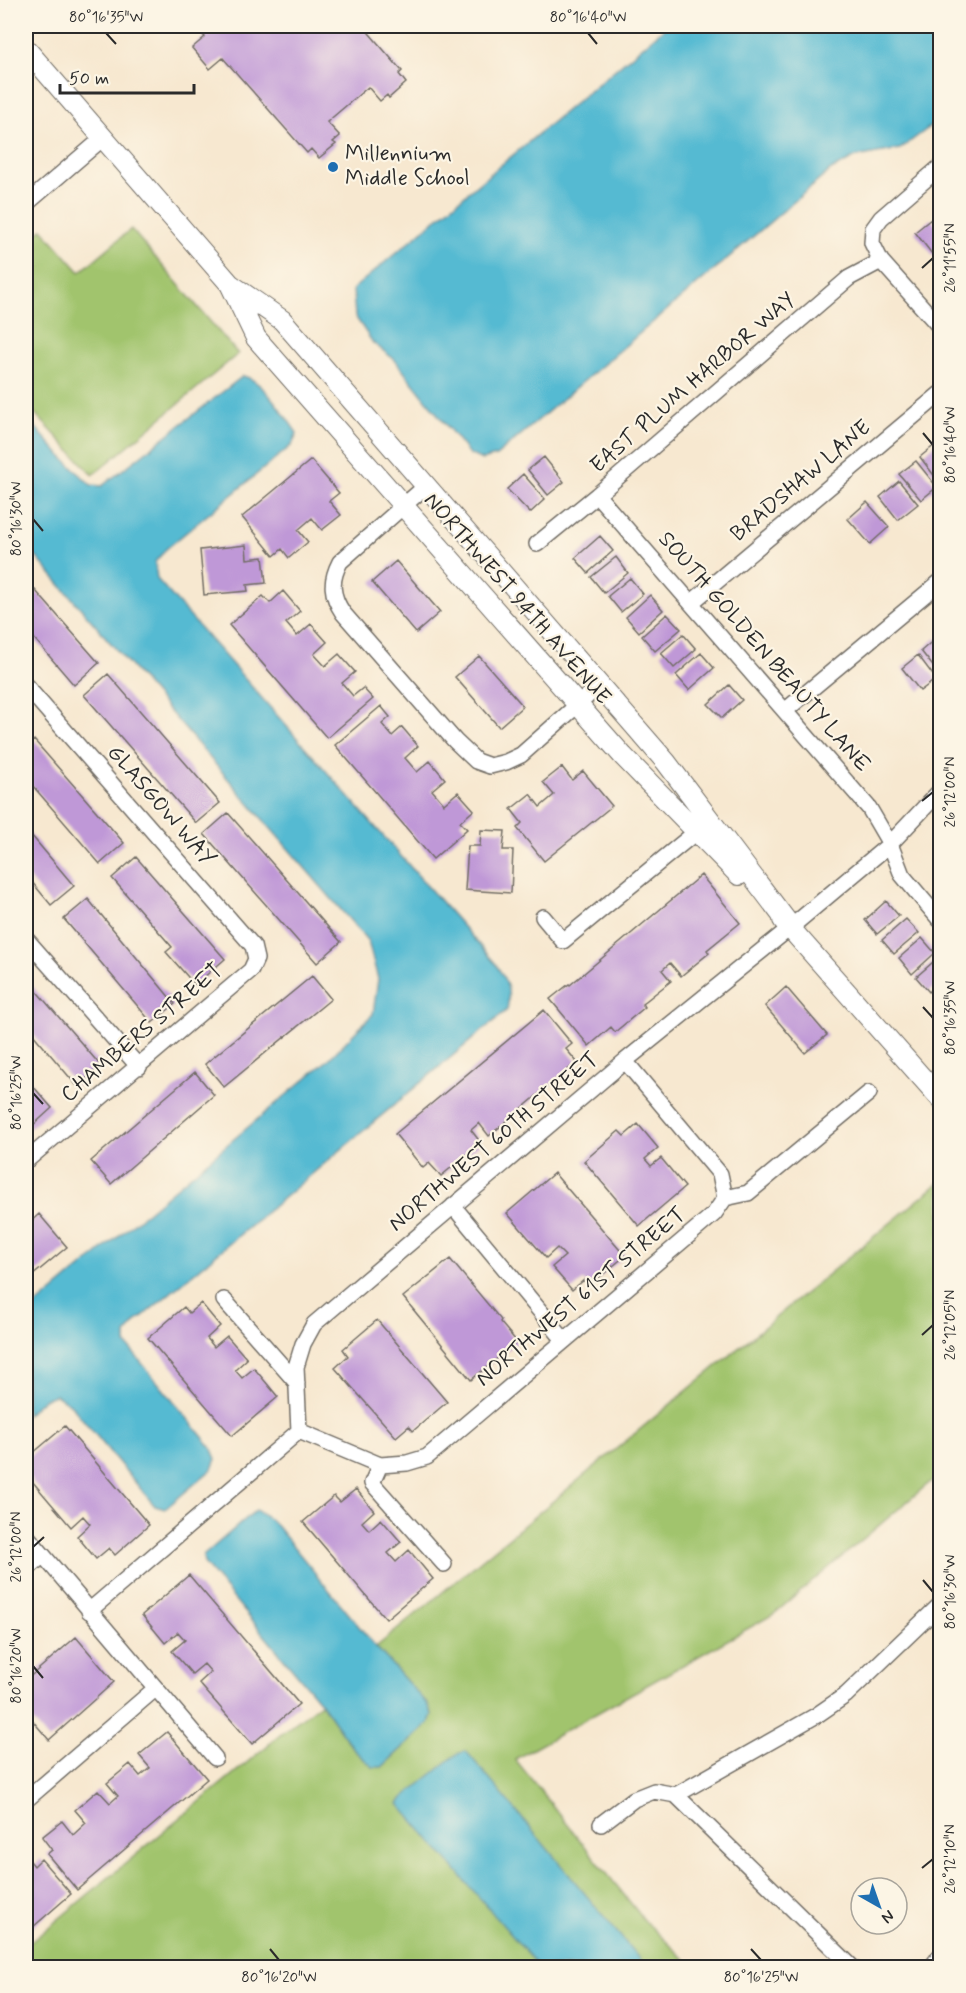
<svg xmlns="http://www.w3.org/2000/svg" width="966" height="1993" viewBox="0 0 966 1993" font-family="Mynerve,sans-serif">
<style>
.green{fill:#a1c46d;stroke:#66784c;stroke-width:1.5}
.water{fill:#54bad2;stroke:#40727e;stroke-width:1.5}
.building{fill:#bf98d7}
.lines{fill:none;stroke-linecap:round;stroke-linejoin:round}
.minor-casing{stroke:#726d65;stroke-width:18}
.tertiary-casing{stroke:#726d65;stroke-width:22}
.minor{stroke:#fff;stroke-width:15}
.tertiary{stroke:#fff;stroke-width:20}
.ticks{fill:none;stroke:#2b2b2b;stroke-width:2}
.poi-dot{fill:#1f6fb2;stroke:#fcf5e5;stroke-width:2}
.labels{text-anchor:middle;dominant-baseline:central;stroke-width:4.5;stroke-linejoin:round;paint-order:stroke}
.poi-label{font-size:22px;fill:#2b2b2b;stroke:#fcf5e5;text-anchor:start}
.street-label{font-size:22px;fill:#2b2b2b;stroke:#fcf5e5}
.neatline{fill:none;stroke:#2b2b2b;stroke-width:2}
.ticks-label{font-size:15px;text-anchor:middle;fill:#2b2b2b}
</style>
<rect width="100%" height="100%" fill="#fcf5e5"/>
<filter id="ink" filterUnits="userSpaceOnUse"><feTurbulence type="fractalNoise" baseFrequency=".0167" numOctaves="2"/><feDisplacementMap in="SourceGraphic" scale="12" xChannelSelector="R" yChannelSelector="G"/><feConvolveMatrix kernelMatrix="1 2 1 2 8 2 1 2 1" color-interpolation-filters="sRGB"/></filter>
<filter id="wash" filterUnits="userSpaceOnUse"><feTurbulence type="fractalNoise" baseFrequency=".008" numOctaves="4" result="noise"/><feDisplacementMap in="SourceGraphic" scale="24" xChannelSelector="R" yChannelSelector="G"/><feGaussianBlur stdDeviation="1.35" result="paint"/><feColorMatrix in="noise" values="0 0 0 0 0 0 0 0 0 0 0 0 0 0 0 0 0 1.4 0 .05"/><feComposite in="paint" operator="in"/></filter>
<g filter="url(#wash)">
<rect width="100%" height="100%" fill="#f7e8d0"/>
<!-- green -->
<path class="green" d="M42 229 80 272 131 229 238 354 93 475 26 404V243Z
M940 1182V1474L774 1614 515 1759 645 1921 693 1967 26 1968V1946L291 1726 321 1703 354 1750 373 1767H382L429 1723 432 1714 427 1704 376 1647Z"/>
<!-- water -->
<path class="water" d="M667 26H940V116L927 129 900 149 856 157 831 170 496 456 482 460 469 454 394 359 373 343 355 316 353 289Z
M243 376C262 379 286 417 297 433L292 445 166 549 155 562 157 579 495 963C507 982 511 988 507 1010L137 1321 126 1334V1344L211 1447 216 1459 212 1469 165 1509 155 1506 70 1404 56 1395 45 1398 26 1415V1314L329 1059 373 1014 378 979 368 941 26 545V417L61 456 91 485 102 486Z
M256 1510 274 1523 376 1647 427 1704 432 1714 429 1723 382 1767H373L354 1750 321 1703 204 1563 203 1556Z
M466 1751 646 1967H539L399 1804 403 1798 457 1754Z"/>
<g id="blocks">
<!-- building -->
<path class="building" d="M194 26H363L402 71 399 74 406 83 389 98 387 95 380 101 368 87 327 122 340 136 333 142 336 144 319 158 311 149 307 153 223 58 210 69 192 48 205 37Z
M931 219 940 231V256L936 259 915 232Z
M936 444 940 450V483L920 457Z
M544 457 564 482 548 495 528 470Z
M311 460 339 493 329 501 341 515 322 530 312 518 298 530 308 542 289 558 282 549 274 556 242 517Z
M916 461 937 487 921 500 899 474Z
M523 474 545 499 530 513 507 489Z
M899 481 918 504 898 520 880 497Z
M867 502 889 527 870 544 848 519Z
M600 536 613 551 588 573 575 558Z
M246 545 247 559 263 557 266 583 247 585 248 591 204 595 200 550Z
M616 557 628 573 604 593 591 577Z
M396 561 440 612 416 633 372 582Z
M630 578 643 594 621 612 608 596Z
M28 582 99 663 74 685 26 629V584Z
M283 591 300 611 286 623 297 636 311 624 327 642 314 654 325 666 339 654 355 672 342 683 353 696 363 688 373 699 327 738 229 625 263 596 270 603Z
M650 595 663 610 639 632 626 617Z
M667 614 681 629 655 651 642 636Z
M683 634 696 649 674 668 661 653Z
M936 638 940 643V675L921 651Z
M701 653 714 668 689 690 676 675Z
M918 655 936 679 920 691 902 668Z
M479 656 523 706 499 727 455 677Z
M108 674 220 803 196 823 84 695Z
M729 685 742 700 722 718 708 704Z
M381 706 390 717 382 724 392 736 402 727 418 746 405 758 417 772 430 761 445 779 432 790 444 804 458 792 474 810 460 822 467 829 433 859 335 745Z
M34 740 124 843 100 864 26 778V747Z
M562 767 572 780 583 771 612 806 544 861 517 828 522 823 511 809 530 794 540 807 554 795 543 782Z
M228 813 341 942 317 963 204 834Z
M26 829 74 886 51 905 26 875Z
M481 830 505 831 503 850H513L511 893 465 890 468 846H480Z
M136 857 225 959 195 985 166 952 172 947 112 878Z
M701 875 740 923 707 950 709 953 681 976 670 963 662 970 671 981 642 1004 645 1007 615 1032 611 1027 589 1046 550 999 569 984 570 985Z
M88 899 175 1004 152 1023 64 919Z
M886 901 899 916 877 934 865 920Z
M906 919 919 933 894 954 882 940Z
M922 938 935 953 912 974 899 958Z
M940 956V981L929 992 916 977Z
M312 976 331 999 224 1087 205 1064Z
M26 979 101 1066 77 1086 26 1026Z
M786 987 827 1035 805 1053 765 1006Z
M544 1010 572 1044 566 1049 577 1062 489 1136 479 1123 471 1130 481 1143 441 1176 429 1163 423 1168 395 1134Z
M195 1072 214 1095 111 1184 91 1161Z
M26 1078 52 1108 29 1129 26 1125Z
M638 1124 658 1148 645 1159 651 1166 661 1158 685 1187 639 1226 584 1161 619 1131 624 1136Z
M554 1173 625 1256 589 1286 584 1280 572 1290 552 1267 565 1256 557 1248 546 1258 507 1213Z
M39 1214 67 1247 26 1281V1226Z
M450 1259 501 1320 500 1322 517 1342 471 1380 403 1297Z
M201 1303 220 1326 207 1338 214 1347 227 1336 247 1359 235 1370 242 1378 254 1368 278 1397 232 1436 148 1338 184 1307 189 1313Z
M377 1320 447 1402 413 1431 409 1426 396 1437 335 1368 348 1356 343 1349Z
M65 1426 149 1525 115 1555 109 1548 96 1559 77 1536 90 1524 83 1516 71 1527 26 1474V1459Z
M356 1489 374 1511 362 1522 369 1530 381 1519 401 1542 388 1553 396 1562 409 1550 433 1579 386 1619 303 1522 334 1496 340 1502Z
M189 1575 299 1704 252 1744 199 1683 211 1672 204 1664 192 1674 172 1651 185 1640 178 1632 165 1643 142 1615Z
M76 1637 114 1682 49 1740 26 1713V1680Z
M167 1732 207 1779 77 1890 47 1854 52 1850 42 1837 62 1821 73 1835 86 1823 75 1810 98 1790 110 1803 118 1796 107 1783 130 1764 140 1776 150 1768 139 1755Z
M26 1856 34 1866 41 1859 71 1894 26 1933Z"/>
</g>
</g>
<g filter="url(#ink)">
<use href="#blocks" fill-opacity="0" stroke="#726d65" stroke-width="1.5"/>
<g class="lines">
<defs>
<path id="minor" d="M940 167 881 218 873 229 872 243 881 261 940 327
M26 204 103 138
M426 486 340 562C330 581 331 595 343 613L455 741 476 761 490 766 506 762 521 755 600 685
M597 495 869 808 890 844 902 875 940 920
M537 544 597 495 849 278 881 261
M691 603 940 394
M26 686 253 946 256 959 251 970 26 1161
M786 710 940 582
M543 917 563 941 696 832
M26 939 139 1067
M625 1061 720 1174 725 1198
M453 1206 564 1340
M224 1300 297 1383
M299 1431 296 1367 303 1344 314 1324 625 1061 791 927 890 844 940 791
M299 1431 380 1465 407 1463 427 1457 714 1214 725 1198 748 1193 869 1093
M380 1465 372 1483 444 1564
M26 1535 215 1758
M26 1570 42 1556
M89 1611 299 1431
M676 1795 853 1968
M26 1800 155 1689
M601 1824 634 1799 654 1791 676 1795 817 1715 846 1695 940 1605
M931 1968 940 1956"/>
<path id="tertiary" d="M26 49 230 284 282 320 666 762 791 927
M231 286 256 338 623 756 739 875
M783 920 940 1098"/>
</defs>
<!-- minor casing -->
<use href="#minor" class="minor-casing"/>
<!-- tertiary casing -->
<use href="#tertiary" class="tertiary-casing"/>
<!-- minor -->
<use href="#minor" class="minor"/>
<!-- tertiary -->
<use href="#tertiary" class="tertiary"/>
</g>
</g>
<!-- ticks -->
<path class="ticks" d="M106 33 116 44M588 33 597 44M922 268 933 258M923 433 933 445M33 519 43 531M922 801 933 792M923 1007 933 1018M33 1093 43 1104M922 1335 933 1325M33 1547 44 1537M923 1580 933 1592M33 1666 43 1678M922 1868 933 1859M270 1949 279 1960M751 1949 761 1960"/>
<!-- markers -->
<circle class="poi-dot" cx="333" cy="167" r="6"/>
<g class="labels">
<!-- poi labels -->
<g class="poi-label">
<text x="345" y="154">Millennium<tspan x="345" dy="25">Middle School</tspan></text>
</g>
<!-- street labels -->
<g class="street-label">
<text transform="translate(693 383) rotate(-41)">EAST PLUM HARBOR WAY</text>
<text transform="translate(801 481) rotate(-40)">BRADSHAW LANE</text>
<text transform="translate(517 599) rotate(49)">NORTHWEST 94TH AVENUE</text>
<text transform="translate(764 652) rotate(49)">SOUTH GOLDEN BEAUTY LANE</text>
<text transform="translate(161 806) rotate(49)">GLASGOW WAY</text>
<text transform="translate(142 1033) rotate(-40)">CHAMBERS STREET</text>
<text transform="translate(494 1142) rotate(-40)">NORTHWEST 60TH STREET</text>
<text transform="translate(581 1297) rotate(-40)">NORTHWEST 61ST STREET</text>
</g>
</g>
<!-- margin -->
<rect width="966" height="1993" fill="none" stroke="#fcf5e5" stroke-width="66"/>
<!-- north arrow -->
<g transform="translate(879 1906) rotate(140)"><circle r="28" fill="#fcf5e5" stroke="#a8a49b" stroke-width="1.5"/>
<path d="M0-4.5L10 22L0 15L-10 22Z" fill="#1f6fb2"/>
<text y="-9" font-size="16" font-weight="bold" text-anchor="middle" fill="#2b2b2b">N</text>
</g>
<!-- scale -->
<path d="M60 84v9h134v-9" fill="none" stroke="#2b2b2b" stroke-width="3"/>
<text x="69" y="84" font-size="18" fill="#2b2b2b" stroke="#fcf5e5" stroke-width="4.5" paint-order="stroke">50 m</text>
<rect x="33" y="33" width="900" height="1927" class="neatline"/>
<g class="ticks-label">
<text x="106" y="22">80°16'35"W</text>
<text x="588" y="22">80°16'40"W</text>
<text transform="translate(950 258) rotate(-90)" y="5">26°11'55"N</text>
<text transform="translate(950 445) rotate(-90)" y="5">80°16'40"W</text>
<text transform="translate(16 519) rotate(-90)" y="5">80°16'30"W</text>
<text transform="translate(950 792) rotate(-90)" y="5">26°12'00"N</text>
<text transform="translate(950 1018) rotate(-90)" y="5">80°16'35"W</text>
<text transform="translate(16 1093) rotate(-90)" y="5">80°16'25"W</text>
<text transform="translate(950 1325) rotate(-90)" y="5">26°12'05"N</text>
<text transform="translate(16 1547) rotate(-90)" y="5">26°12'00"N</text>
<text transform="translate(950 1592) rotate(-90)" y="5">80°16'30"W</text>
<text transform="translate(16 1666) rotate(-90)" y="5">80°16'20"W</text>
<text transform="translate(950 1859) rotate(-90)" y="5">26°12'10"N</text>
<text x="279" y="1982">80°16'20"W</text>
<text x="761" y="1982">80°16'25"W</text>
</g>
</svg>
